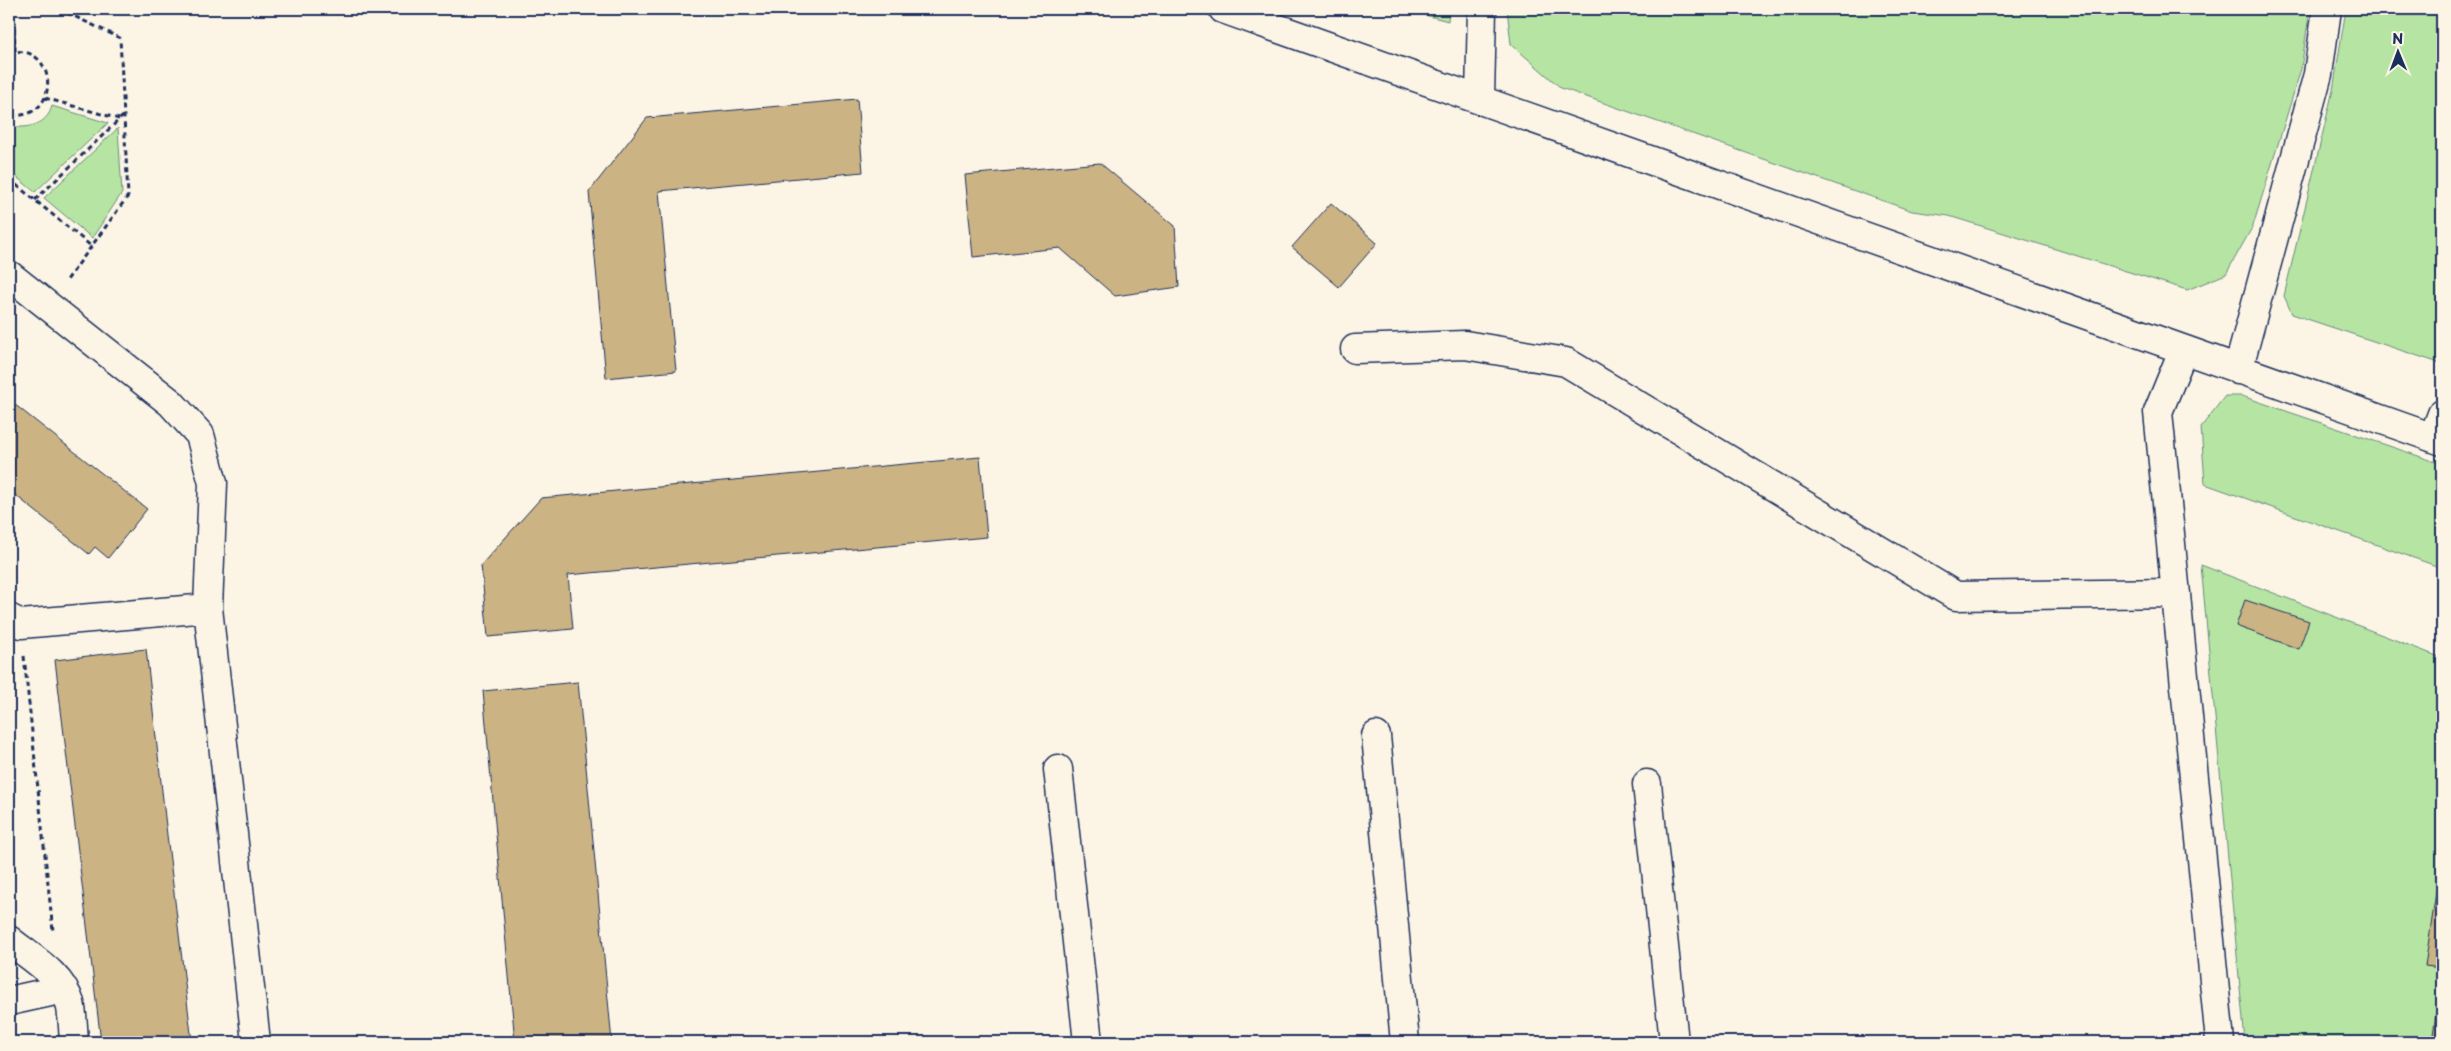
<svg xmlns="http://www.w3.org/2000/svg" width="2451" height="1051" viewBox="0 0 2451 1051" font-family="'Playpen Sans',sans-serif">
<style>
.green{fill:#b6e4a2;stroke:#688a80}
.building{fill:#ccb383;stroke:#1b2f5e}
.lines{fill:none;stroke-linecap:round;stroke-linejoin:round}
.minor-casing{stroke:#1b2f5e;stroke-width:31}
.path{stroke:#1b2f5e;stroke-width:3;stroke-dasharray:5 4;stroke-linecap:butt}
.minor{stroke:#fcf5e5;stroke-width:28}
</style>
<rect width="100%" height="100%" fill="#fcf5e5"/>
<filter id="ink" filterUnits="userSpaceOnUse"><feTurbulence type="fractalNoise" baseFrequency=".02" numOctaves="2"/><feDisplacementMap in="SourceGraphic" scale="10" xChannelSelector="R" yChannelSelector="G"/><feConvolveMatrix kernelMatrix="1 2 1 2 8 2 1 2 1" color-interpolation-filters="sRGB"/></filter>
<g filter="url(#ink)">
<!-- green -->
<path class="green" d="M1402 9H1449L1448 21Z
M1507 9H2310L2301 69 2253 226 2226 274 2187 290 1949 216 1912 211 1561 88 1511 44Z
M2346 9H2442V364L2292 314 2284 296 2333 90Z
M52 106 108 123 35 192 9 171V132L12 127C29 128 47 125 52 106Z
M118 128 122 193 92 238 44 198Z
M2225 396H2242L2442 464V568L2205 484 2201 427Z
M2201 565 2442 658V1042H2245Z"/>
<!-- building -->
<path class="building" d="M857 99 863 172 659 191 676 371 606 378 589 192 647 118Z
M1100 163 1175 226 1179 287 1115 296 1060 248 973 257 965 175Z
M1331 203 1377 243 1339 287 1292 247Z
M9 400 147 509 108 558 95 547 89 554 9 490Z
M980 457 987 537 568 575 573 629 488 637 481 565 541 498Z
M2245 600 2309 621 2299 649 2236 626Z
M146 649 167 835 192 1042H101L55 660Z
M578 682 612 1042H515L483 691Z
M2442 852V968L2425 966Z
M2442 971V1042H2432Z"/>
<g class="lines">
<defs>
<path id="minor" d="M1223 9C1630 151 2035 300 2442 441
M1480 98 1482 9
M9 275 171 403 200 435 213 483 208 608 256 1042
M1355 349 1465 345 1566 362 1956 596 2176 593
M2183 351 2158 412 2220 1042
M2238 370 2318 74 2327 9
M2433 438 2442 414
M9 618 21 624 208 608
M1376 736 1405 1042
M1058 769 1088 1042
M1647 784 1674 1042
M9 940C31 958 61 974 70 1003 73 1015 73 1030 74 1042
M9 1001 64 989"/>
</defs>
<!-- minor casing -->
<use href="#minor" class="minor-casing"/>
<!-- path -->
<path class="path" d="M59 9 120 38 128 196 67 280
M9 10 28 9
M13 10 15 51
M9 53C57 40 64 122 9 115
M45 98 119 119
M9 179 91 246
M35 200 123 116
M24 656 53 931"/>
<!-- minor -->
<use href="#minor" class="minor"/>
</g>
</g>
<!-- margin -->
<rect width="2451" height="1051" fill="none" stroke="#fcf5e5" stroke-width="30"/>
<rect x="15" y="15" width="2421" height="1021" fill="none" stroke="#1b2f5e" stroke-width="2" filter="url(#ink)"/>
<!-- north arrow -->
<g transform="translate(2398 52) rotate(359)" stroke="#fcf5e5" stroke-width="4" paint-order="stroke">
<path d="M0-4L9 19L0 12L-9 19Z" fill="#1b2f5e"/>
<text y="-8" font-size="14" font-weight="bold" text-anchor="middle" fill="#1b2f5e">N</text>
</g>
</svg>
